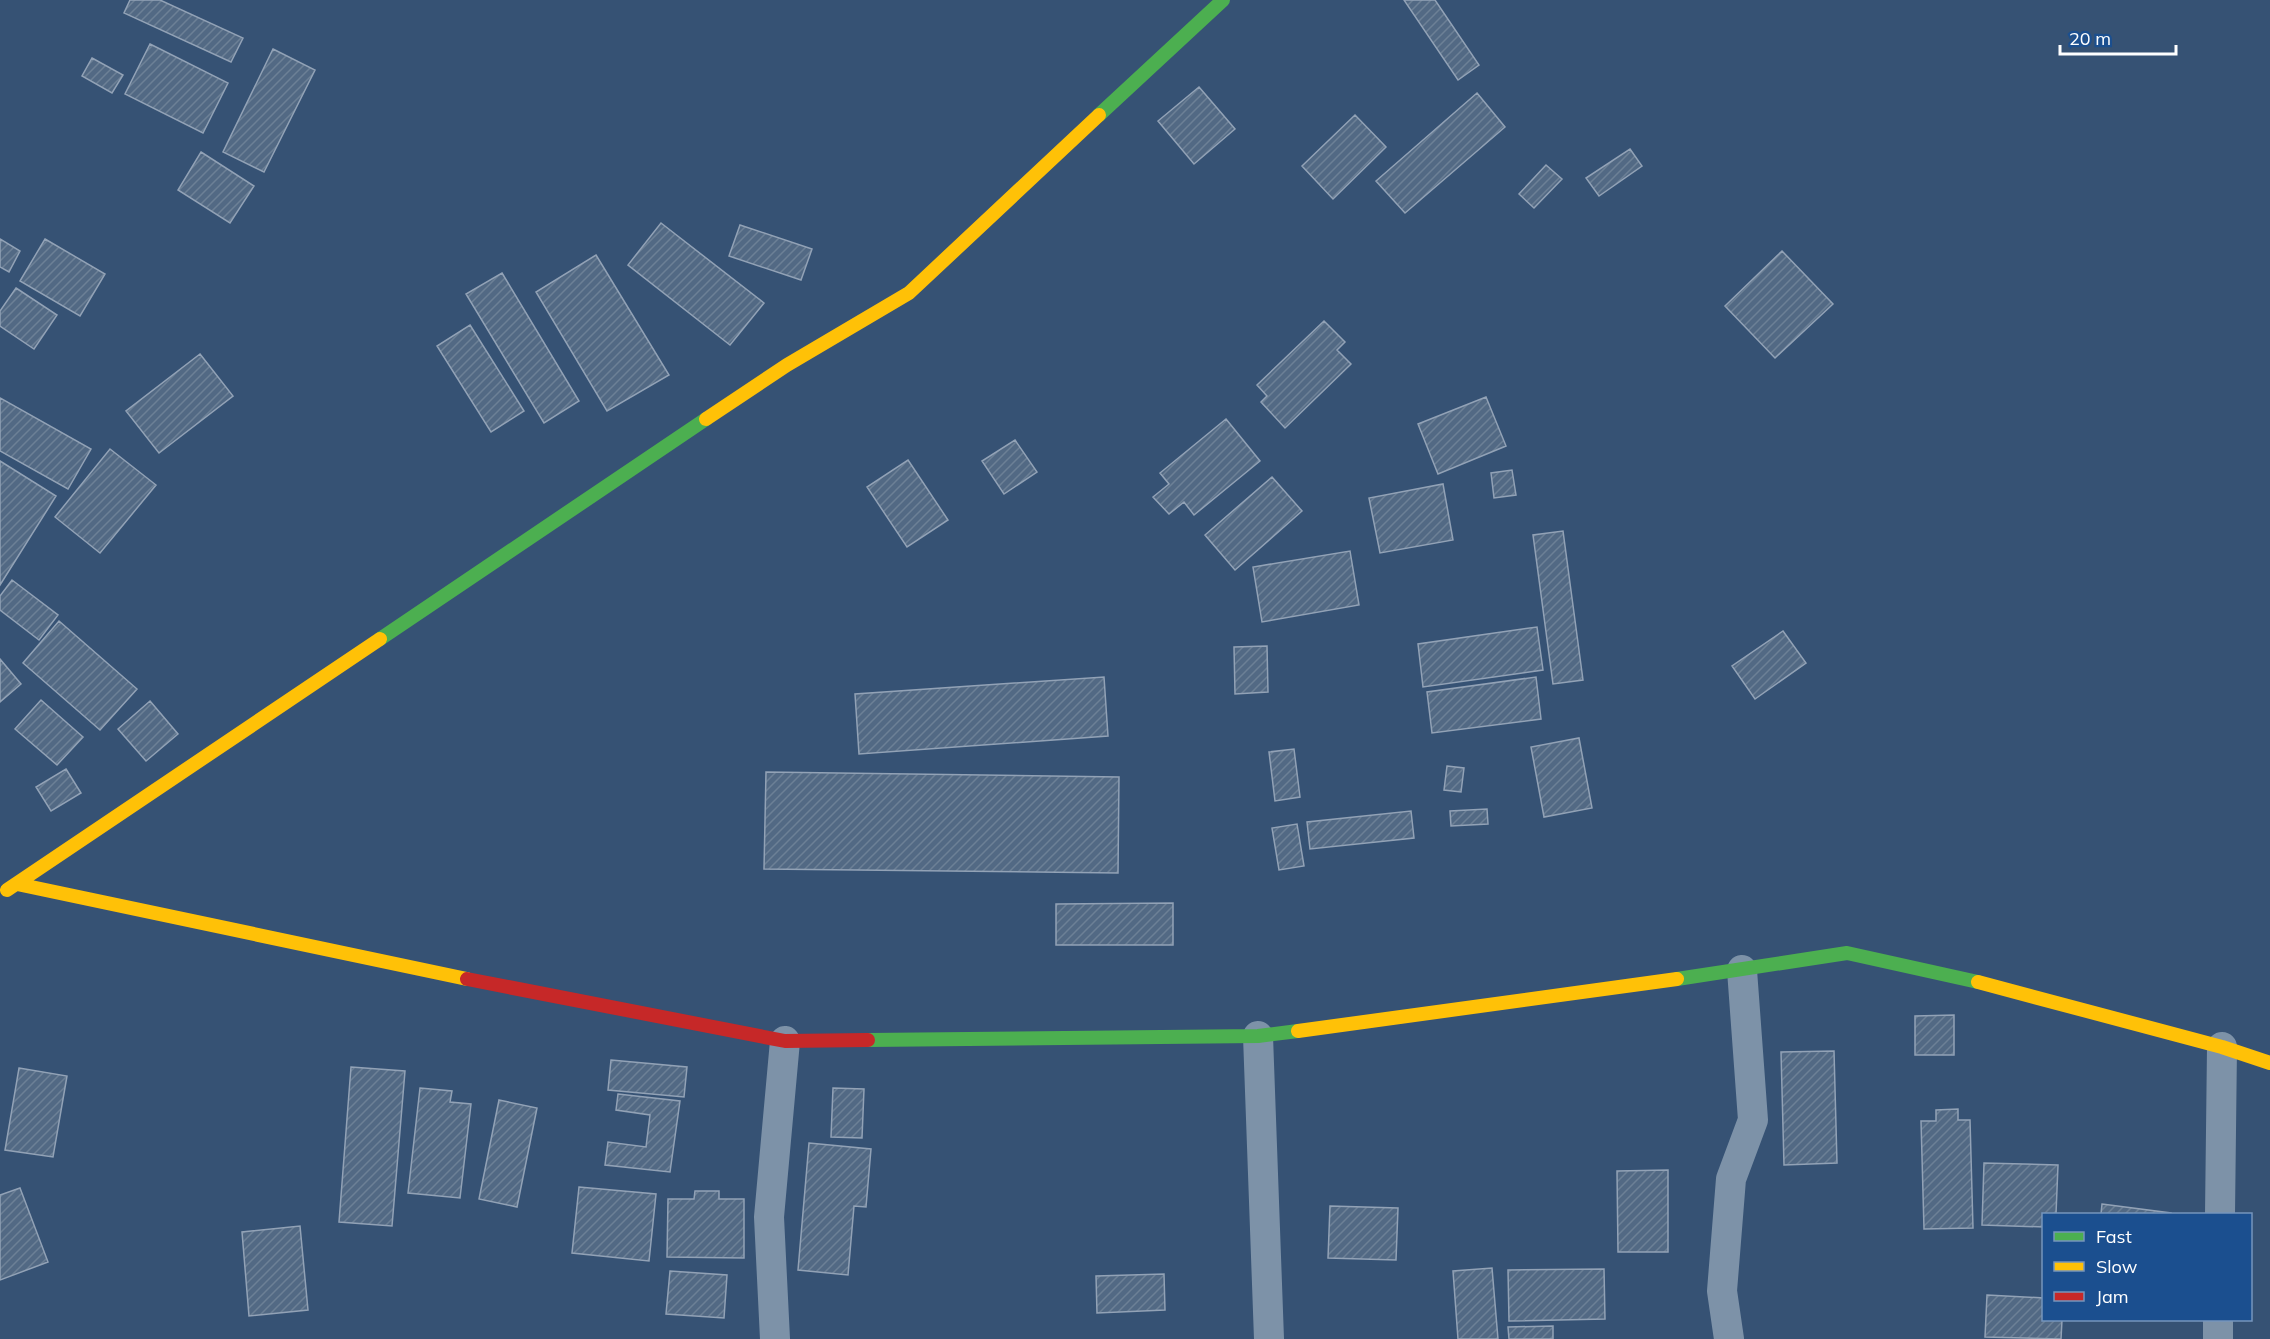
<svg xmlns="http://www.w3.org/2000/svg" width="2270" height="1339" viewBox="0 0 2270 1339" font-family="Mulish,sans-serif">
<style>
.building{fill:url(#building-hatch);stroke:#92a2b6;stroke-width:1.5}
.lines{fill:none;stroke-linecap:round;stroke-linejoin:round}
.street{stroke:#7d92a8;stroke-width:30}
.fast{stroke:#4caf50;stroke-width:14}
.slow{stroke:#ffc107;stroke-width:14}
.jam{stroke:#c62828;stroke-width:14}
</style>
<defs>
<pattern id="building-hatch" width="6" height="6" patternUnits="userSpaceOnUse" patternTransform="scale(1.5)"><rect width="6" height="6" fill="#526984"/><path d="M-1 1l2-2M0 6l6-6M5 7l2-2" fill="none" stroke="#6c8096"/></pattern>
</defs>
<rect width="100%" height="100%" fill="#365274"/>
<!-- building -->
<path class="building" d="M130 0H160L243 38 231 62 124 13Z
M1404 0H1435L1479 65 1458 80Z
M150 44 228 83 203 133 125 94Z
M273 49 315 70 264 172 223 152Z
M92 58 123 75 112 93 82 76Z
M1199 87 1235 129 1194 164 1158 121Z
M1477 93 1505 127 1405 213 1376 181Z
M1355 115 1386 147 1333 199 1302 166Z
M1630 149 1642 166 1599 196 1586 178Z
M201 152 254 186 230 223 178 190Z
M1546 165 1562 179 1534 208 1519 194Z
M661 223 764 303 730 345 628 265Z
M740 225 812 249 801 280 729 256Z
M0 239 20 251 9 272 0 267Z
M45 239 105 274 80 316 20 281Z
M1782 251 1833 304 1775 358 1725 306Z
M596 255 669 375 607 411 536 292Z
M502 273 579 401 544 423 466 294Z
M16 288 57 315 34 349 0 326V311Z
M1324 321 1345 342 1337 350 1351 364 1285 428 1261 402 1267 396 1257 385Z
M470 325 524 411 491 432 437 346Z
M200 354 233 396 159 453 126 411Z
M1486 397 1506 446 1438 474 1418 424Z
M0 398 91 449 68 489 0 451Z
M1226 419 1260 461 1194 515 1184 502 1169 514 1153 497 1169 484 1160 473Z
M1015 440 1037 472 1004 494 982 461Z
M110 449 156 485 100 553 55 517Z
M908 460 948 520 907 547 867 487Z
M0 461 56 496 0 585Z
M1512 470 1516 495 1494 498 1491 473Z
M1272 477 1302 511 1235 570 1205 535Z
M1443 484 1453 540 1380 553 1369 498Z
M1563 531 1583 680 1553 684 1533 535Z
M1350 551 1359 605 1262 622 1253 567Z
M12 580 58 615 39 640 0 610V596Z
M59 621 137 689 100 730 23 663Z
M1537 627 1543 670 1423 687 1418 644Z
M1783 631 1806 663 1755 699 1732 666Z
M1267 646 1268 692 1235 694 1234 647Z
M0 659 21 684 0 702Z
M1104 677 1108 736 859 754 855 694Z
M1536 677 1541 719 1432 733 1427 692Z
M41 700 83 737 57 765 15 729Z
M150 701 178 734 146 761 118 729Z
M1579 738 1592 808 1544 817 1531 747Z
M1294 749 1300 797 1275 801 1269 752Z
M1447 766 1464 768 1461 792 1444 790Z
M66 769 81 793 51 811 36 787Z
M766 772 1119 777 1118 873 764 869Z
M1487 809 1488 824 1451 826 1450 811Z
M1411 811 1414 838 1310 849 1307 822Z
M1297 824 1304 866 1279 870 1272 828Z
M1173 903V945H1056V904Z
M1954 1015V1055H1915V1016Z
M1834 1051 1837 1163 1784 1165 1781 1052Z
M611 1060 687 1067 684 1097 608 1090Z
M351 1067 405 1071 392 1226 339 1222Z
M19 1068 67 1076 53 1157 5 1150Z
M420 1088 452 1091 450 1102 471 1104 460 1198 408 1193Z
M833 1088 864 1089 862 1138 831 1137Z
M618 1094 680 1101 670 1172 605 1165 608 1142 646 1147 650 1115 616 1110Z
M499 1100 537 1108 517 1207 479 1199Z
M1958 1109V1120H1970L1973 1228 1924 1229 1921 1121H1936V1110Z
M809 1143 871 1149 866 1207 854 1206 848 1275 798 1270Z
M1984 1163 2058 1165 2056 1214H2044V1227L1982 1225Z
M1668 1170V1252H1618L1617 1171Z
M579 1187 656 1194 649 1261 572 1253Z
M20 1188 48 1262 0 1280V1195Z
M695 1191H719V1199H744V1258L667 1257 668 1199H694Z
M2102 1204 2171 1213V1214H2101Z
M1330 1206 1398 1208 1396 1260 1328 1258Z
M300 1226 308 1310 249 1316 242 1232Z
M1492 1268 1498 1339H1458L1453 1271Z
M1604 1269 1605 1319 1509 1321 1508 1270Z
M670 1271 727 1275 724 1318 666 1314Z
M1164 1274 1165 1310 1097 1313 1096 1276Z
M1987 1295 2044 1298V1320H2062L2061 1339 1985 1337Z
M1553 1326V1339H1509L1508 1327Z"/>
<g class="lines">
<!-- street -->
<path class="street" d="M1258 1036 1269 1339
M2220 1214 2222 1047
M775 1339 769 1217 785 1041
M1729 1339 1722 1291 1731 1179 1753 1120 1742 970
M2218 1339V1320"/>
<!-- fast -->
<path class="fast" d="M1099 115 1223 0
M380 639 706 419
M1677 979 1847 953 1978 982
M868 1040 1258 1036 1298 1031"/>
<!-- slow -->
<path class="slow" d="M706 419 787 365 909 293 1099 115
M17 884 467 979
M7 890 380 639
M1978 982 2222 1047 2270 1063
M1298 1031 1677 979"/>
<!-- jam -->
<path class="jam" d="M467 979 785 1041 868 1040"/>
</g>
<!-- legend -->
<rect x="2042" y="1213" width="210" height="108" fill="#1b4f8f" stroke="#7695bc" stroke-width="1.5"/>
<rect x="2054" y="1232" width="30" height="9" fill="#4caf50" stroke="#7695bc" stroke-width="1.5"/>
<text x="2096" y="1243" font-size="18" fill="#ffffff">Fast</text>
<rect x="2054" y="1262" width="30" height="9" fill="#ffc107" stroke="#7695bc" stroke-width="1.5"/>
<text x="2096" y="1273" font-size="18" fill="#ffffff">Slow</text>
<rect x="2054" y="1292" width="30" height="9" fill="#c62828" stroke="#7695bc" stroke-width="1.5"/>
<text x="2096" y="1303" font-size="18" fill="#ffffff">Jam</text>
<!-- scale -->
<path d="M2060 45v9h116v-9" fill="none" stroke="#ffffff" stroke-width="3"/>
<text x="2069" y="45" font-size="18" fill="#ffffff" stroke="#1b4f8f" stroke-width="4.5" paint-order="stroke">20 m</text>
</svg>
